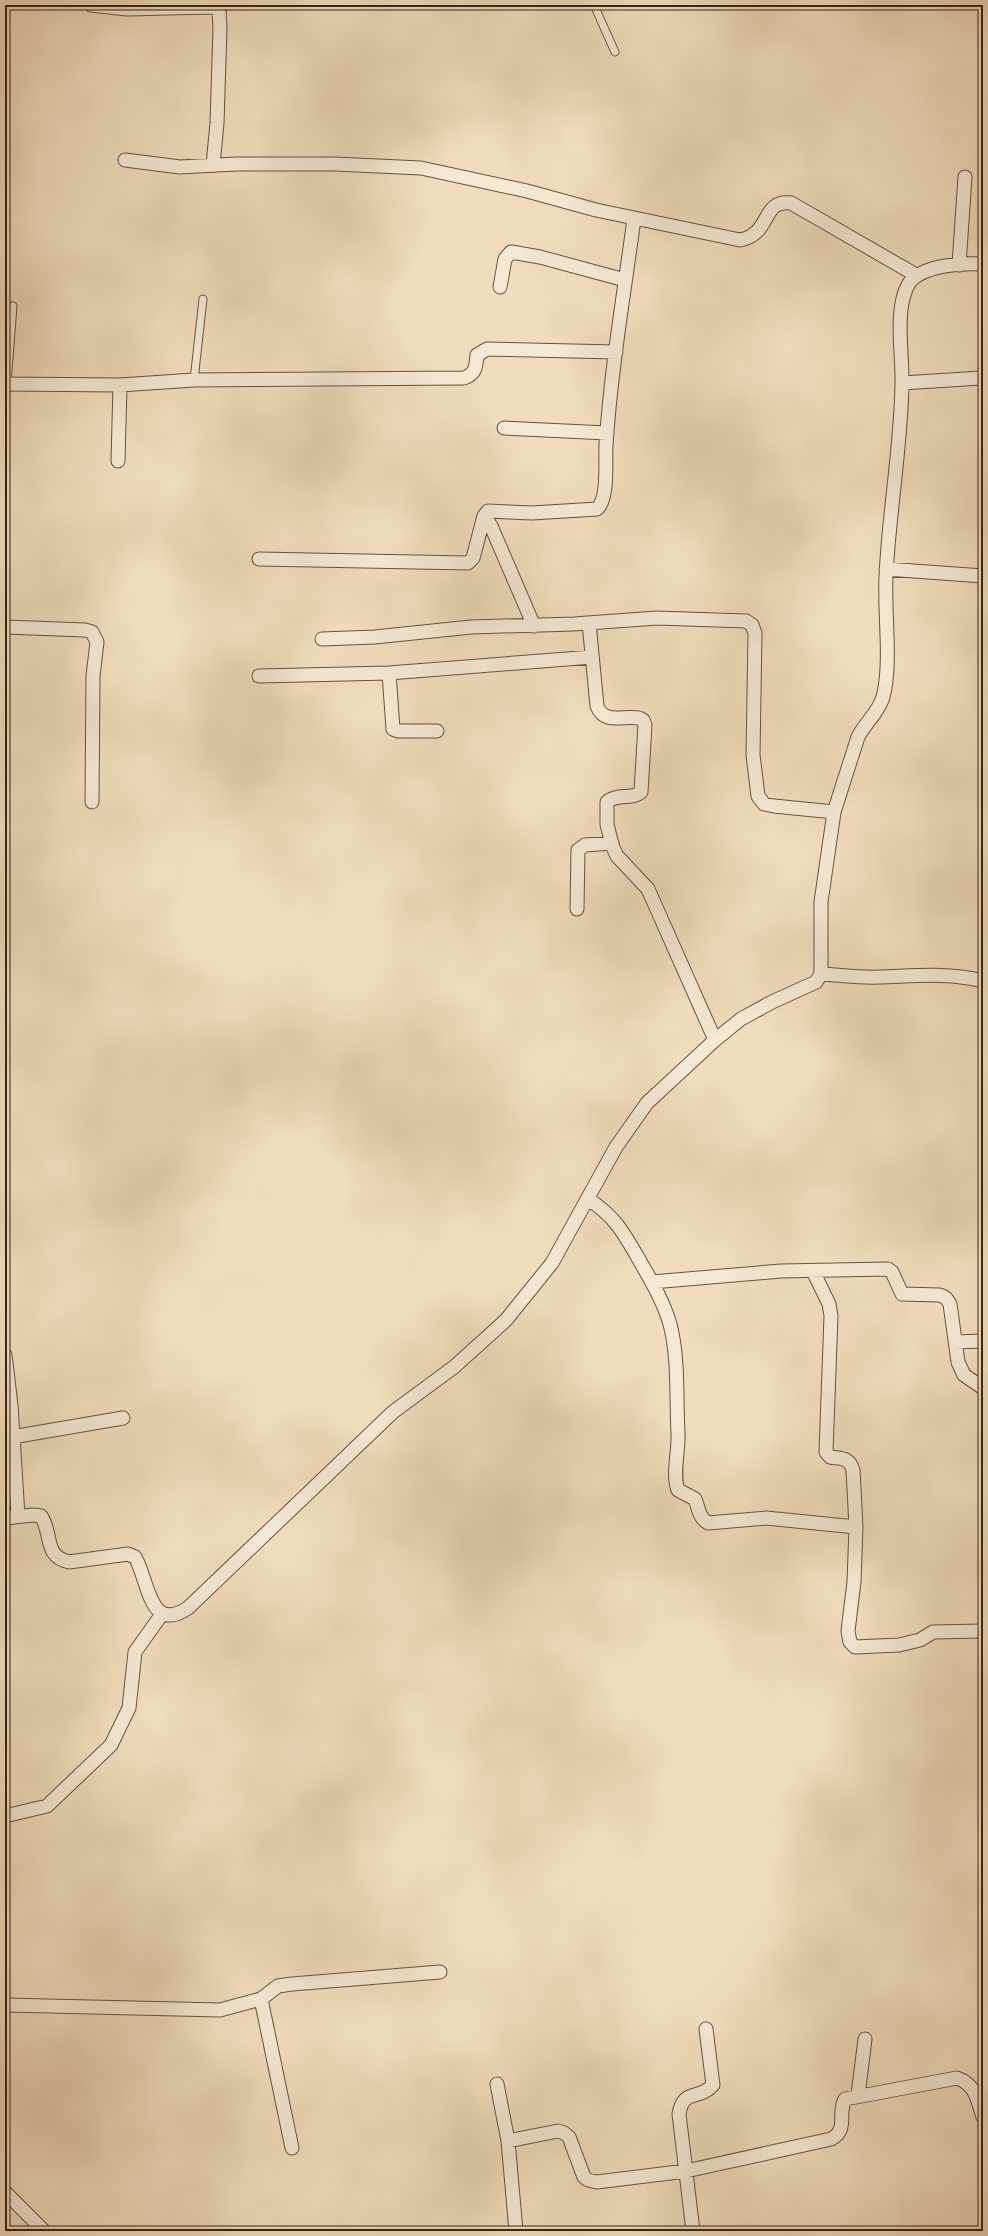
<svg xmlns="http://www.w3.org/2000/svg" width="988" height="2236" viewBox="0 0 988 2236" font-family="'IM FELL French Canon',serif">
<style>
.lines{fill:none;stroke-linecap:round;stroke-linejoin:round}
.service-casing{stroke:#675143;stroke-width:9}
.minor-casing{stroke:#675143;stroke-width:15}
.service{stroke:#f6e9d4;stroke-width:7}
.minor{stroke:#f6e9d4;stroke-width:13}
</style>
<rect width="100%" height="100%" fill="#f1ddbd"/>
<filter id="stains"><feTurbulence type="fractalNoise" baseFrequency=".005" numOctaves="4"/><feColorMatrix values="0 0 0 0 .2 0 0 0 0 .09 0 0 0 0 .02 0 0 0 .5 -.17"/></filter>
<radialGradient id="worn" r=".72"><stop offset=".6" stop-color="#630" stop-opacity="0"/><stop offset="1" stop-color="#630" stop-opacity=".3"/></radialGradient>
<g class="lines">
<defs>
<path id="service" d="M594 5 615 52
M194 380 203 299
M7 384 13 306"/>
<path id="minor" d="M91 5 127 9 212 7 219 10 220 28 217 123 213 165
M125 160 180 167 236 164H335L421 168 527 191 596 210 740 240C772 234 761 199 791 203L916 275
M959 265 965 177
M500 287 505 259 511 252 540 257 625 280
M902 383 981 378
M5 384 120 385 194 380 464 378C476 374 476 366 477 355L487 349 616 352
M504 428 607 433
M118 461 120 385
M484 516 491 526 534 626
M259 559 468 563 473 558 484 516 488 511 532 513 597 509C609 498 605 461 606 445 611 369 624 294 634 219
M886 569 983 576
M589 623 597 706C604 725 623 715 639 718L643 720 645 725 641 792C632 800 617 793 607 802V824L612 845 617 856 648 889 715 1040
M5 627 85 630 92 632 97 642 93 676 92 802
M322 639 375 637 471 627 574 624 657 618 746 621 752 625 755 633 753 755 758 796 764 804 774 806 834 812 858 737C865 723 879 712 883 697 892 663 884 613 886 576 889 512 901 448 902 384 903 355 894 311 908 285 919 265 962 263 983 264
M389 673 393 729 398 731H437
M259 676 389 673 592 657
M577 909 578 850 585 845 612 843
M821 974C841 975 860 978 879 977 915 976 948 972 983 981
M588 1199C613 1215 622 1230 637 1256 649 1277 663 1300 670 1324 679 1359 676 1397 678 1433 679 1451 672 1474 678 1490L695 1499C699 1508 698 1517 708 1523L766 1518 856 1527
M813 1271 829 1304 831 1316 826 1452 830 1457C842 1459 849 1457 853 1470L856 1527 854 1582 848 1631 850 1642 855 1647 899 1645 920 1640 933 1632 983 1631
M652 1282 781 1271 888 1269 892 1272 902 1294 939 1295C945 1296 947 1299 950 1304L958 1362 964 1375 983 1388
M955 1342 983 1341
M5 1355 11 1405 18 1516
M12 1437 123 1418
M5 1518 33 1515 41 1516C53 1534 43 1556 69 1562L128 1554 135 1557C149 1581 149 1634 188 1608L393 1412 454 1367 506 1320 552 1263 616 1147 647 1103 715 1040 741 1019 772 1002 816 982 821 974V902L834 812
M5 1816 47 1806 111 1745 129 1708 135 1652 162 1614
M261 1999 292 2148
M5 2005 220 2010 261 1999 278 1986 292 1984 440 1972
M497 2084 508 2141 516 2231
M858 2095 865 2039
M508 2141 558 2131 564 2133 569 2137 584 2177 588 2180 597 2182 686 2171 831 2139C849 2130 837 2113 845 2099L957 2078C976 2085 977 2099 983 2117
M5 2192 44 2231
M693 2231 679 2114C683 2088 699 2101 713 2085L706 2029"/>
</defs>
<!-- service casing -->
<use href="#service" class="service-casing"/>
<!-- minor casing -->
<use href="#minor" class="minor-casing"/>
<!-- service -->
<use href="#service" class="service"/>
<!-- minor -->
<use href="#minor" class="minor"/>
</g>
<!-- margin -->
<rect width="988" height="2236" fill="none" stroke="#f1ddbd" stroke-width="20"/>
<rect x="6" y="6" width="976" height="2224" fill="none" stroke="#39221a" stroke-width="2"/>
<rect x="10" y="10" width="968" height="2216" fill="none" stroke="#39221a"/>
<rect width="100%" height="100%" filter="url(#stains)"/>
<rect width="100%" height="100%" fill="url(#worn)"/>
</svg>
